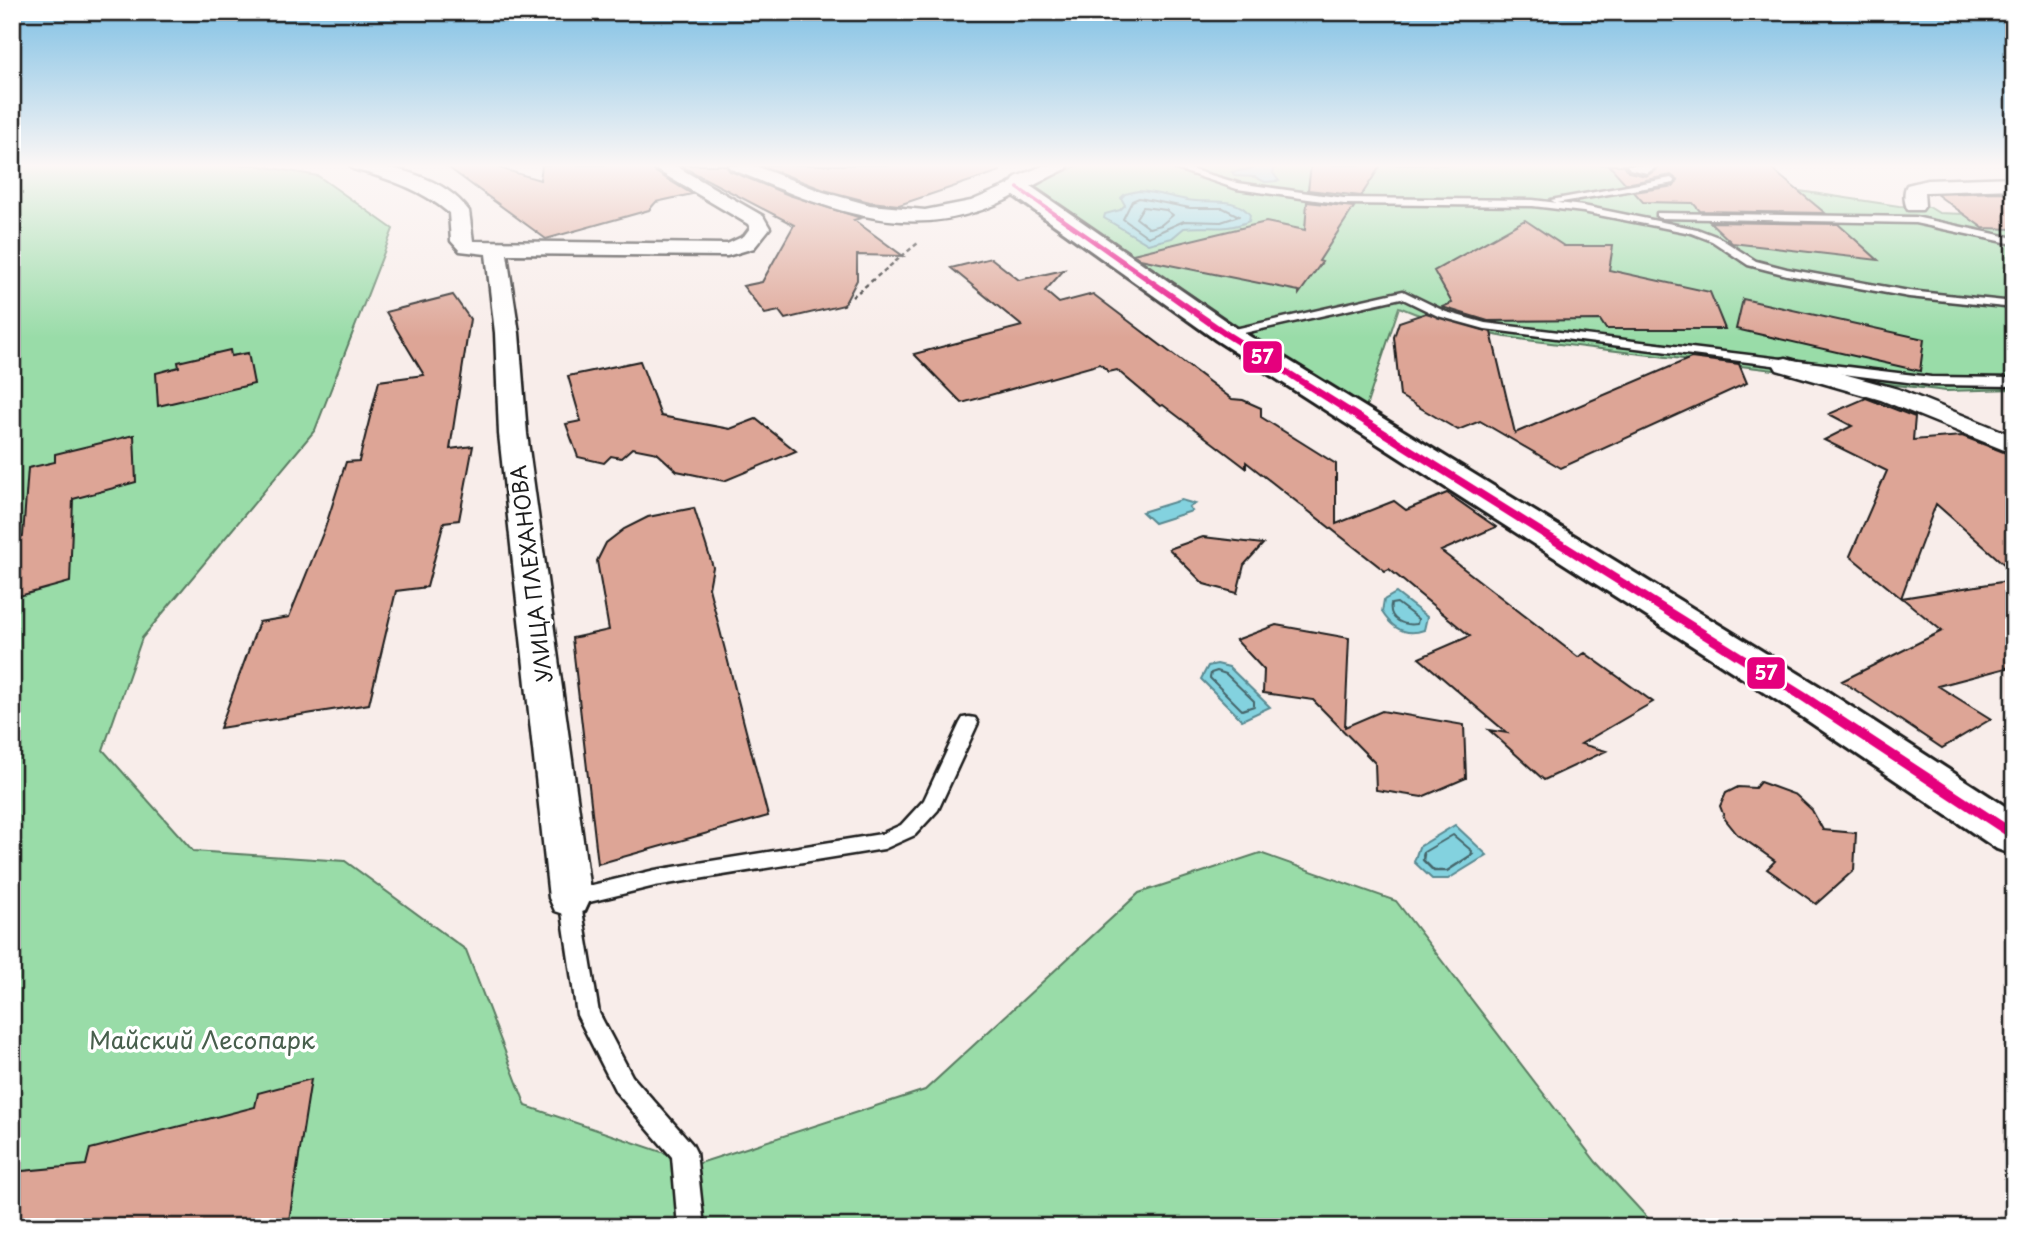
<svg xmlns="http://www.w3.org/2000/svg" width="2026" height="1239" viewBox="0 0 2026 1239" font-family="'Playpen Sans',sans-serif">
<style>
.green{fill:#99dca8;stroke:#5a7c62;stroke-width:2}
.water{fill:#83d2df;stroke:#5a8991;stroke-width:2}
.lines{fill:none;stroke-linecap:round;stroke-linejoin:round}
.shore-far1{stroke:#45656a;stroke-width:2}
.shore{stroke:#45656a;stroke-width:2.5}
.building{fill:#dda596;stroke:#1c1c1c;stroke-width:2}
.lane-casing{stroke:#1c1c1c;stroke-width:5}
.street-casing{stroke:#1c1c1c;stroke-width:5}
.secondary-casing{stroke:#1c1c1c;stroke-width:6}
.path{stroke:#1c1c1c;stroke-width:2.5;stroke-dasharray:4.5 3.5;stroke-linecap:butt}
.lane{fill:#fff;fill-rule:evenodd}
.street{fill:#fff;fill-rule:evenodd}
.secondary{fill:#fff;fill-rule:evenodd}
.bus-1-casing{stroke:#fff;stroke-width:6}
.bus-1{fill:#e5007d;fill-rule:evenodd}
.labels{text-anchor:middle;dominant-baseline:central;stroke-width:7;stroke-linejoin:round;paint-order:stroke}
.street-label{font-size:21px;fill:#1c1c1c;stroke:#fff}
.near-park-label{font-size:24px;fill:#485f4d;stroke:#fff}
.line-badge{stroke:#fff;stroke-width:2.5}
.badge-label{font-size:19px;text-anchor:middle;font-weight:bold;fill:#fff}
</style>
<rect width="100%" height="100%" fill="#f8edea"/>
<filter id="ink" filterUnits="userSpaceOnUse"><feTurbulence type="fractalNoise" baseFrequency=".0143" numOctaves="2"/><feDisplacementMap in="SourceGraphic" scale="14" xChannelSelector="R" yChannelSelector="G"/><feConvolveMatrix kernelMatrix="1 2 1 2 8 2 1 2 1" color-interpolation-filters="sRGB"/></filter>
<g filter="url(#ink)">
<!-- green -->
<path class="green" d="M12 165H255L318 176 393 229 315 430 142 638 103 750 193 851 345 861 466 950 526 1106 697 1164 925 1090 1139 893 1260 853 1396 901 1596 1162 1656 1227H12Z
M1080 165H1626L1899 206 1929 207 1939 213 2014 216V389L1946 391 1526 340C1481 334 1441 325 1399 307L1364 413 1030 184Z"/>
<!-- water -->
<path class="water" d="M1257 165H1272L1275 168 1273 173 1279 181 1265 182 1255 177 1235 176 1232 172 1250 169Z
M1138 191C1156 192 1170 197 1187 200 1208 204 1236 195 1250 215L1249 221C1226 232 1207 225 1184 228L1172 238 1148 244 1104 218 1105 214 1120 210 1125 205 1121 198 1125 194Z
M1181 500 1195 504 1189 507 1192 511 1154 523 1142 512Z
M1396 593 1427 617 1424 630C1405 637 1392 628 1382 612L1384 600Z
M1217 664 1229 667 1270 707 1242 720 1201 679 1208 666Z
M1455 825 1487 855 1448 879H1432L1414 862 1419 847Z"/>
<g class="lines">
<!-- shore-far1 -->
<path class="shore-far1" d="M1139 198 1190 208H1223L1239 216 1221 222 1184 221 1148 237 1123 219 1132 201Z
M1143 207 1166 210 1173 215 1161 225 1149 228 1136 218Z
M1397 603 1418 619 1417 624C1404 626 1388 620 1391 604Z
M1217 671 1226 674 1254 701V706L1242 710 1210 678 1211 673Z
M1423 856 1424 852 1453 835 1472 851 1471 856"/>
<!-- shore -->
<path class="shore" d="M1424 854 1423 860 1434 871H1447L1473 854"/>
</g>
<!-- building -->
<path class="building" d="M445 165H489L540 180 542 165H649L654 171 692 194 656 202 649 210 546 239Z
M679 165H725L730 171 789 195 861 218 854 220 903 256 857 255V280L844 305 785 319 779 311 765 314 743 286 762 282 794 225Z
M760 165H999L1000 171 899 205 870 202 824 190Z
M1311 165H1381L1361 196 1308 190Z
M1609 165H1624L1629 172 1646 176 1657 169 1658 165H1767L1825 213 1700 211 1693 203 1643 202 1634 192 1674 186 1678 180 1671 175 1626 184Z
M1998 192 2014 193V229L1983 228 1936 194Z
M1307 202 1354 207 1319 261 1322 262 1299 294V291L1140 259 1133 254 1266 222 1305 230Z
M1525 220 1564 246H1613L1609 270 1710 292 1725 329H1606L1600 320 1488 321 1442 307 1452 303 1434 271Z
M1710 222 1838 224 1878 260 1732 243Z
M991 258 1019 280 1064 270 1045 291 1059 303 1093 294 1232 399 1243 400 1261 408V417L1336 464V524L1394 501 1406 510 1447 493 1496 527 1441 551 1578 657 1585 653 1653 702 1581 744 1606 751 1544 780 1489 730 1507 733 1419 658 1470 636 1389 569 1385 571 1246 462V468L1163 405 1160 406 1117 370 1109 372 1100 364 962 403 914 354 1022 326 951 268Z
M453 295 470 319 450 449 473 446 459 520 444 522 427 587 396 591 369 704 220 728 259 622 289 617 325 528 346 462 359 461 379 381 424 375 386 312Z
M1743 299 1924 339 1920 371 1736 329Z
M1426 313 1491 332 1515 433 1691 358 1739 364 1747 383 1561 468 1480 421 1458 430 1400 396 1394 337 1399 322Z
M230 350 231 356 248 353 254 384 158 406 156 373 179 367 178 362Z
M640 361 661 416 730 429 756 419 796 451 724 481 677 471 657 453 632 448 621 458 611 456 604 463 578 457 566 424 581 421 568 376Z
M1866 398 1915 417 1913 440 1962 436 2014 456V573L1936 504 1901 598 1850 556 1887 471 1824 440 1852 426 1829 414Z
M134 435 136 482 73 499 70 582 12 598V539L23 536 28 468 55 462V454Z
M694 508 713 567 709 588 768 816 598 864 572 638 609 630 597 561 606 543 624 529 648 517Z
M1203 537 1263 544 1244 565 1237 593 1204 584 1169 549Z
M2014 580V666L1938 686 1991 719 1942 748 1842 681 1942 631 1902 598Z
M1276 625 1349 638 1345 727 1382 711 1464 725 1466 778 1422 797 1376 790 1375 763 1313 700 1263 693 1264 670 1236 640Z
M1760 782 1796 795 1812 810 1823 830 1856 833 1854 870 1816 904 1767 869 1775 861 1737 834 1725 819 1720 806 1726 793 1738 787 1755 788Z
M311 1079 288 1227H12V1172L86 1165 90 1149 255 1107 258 1093Z"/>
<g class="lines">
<defs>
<path id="lane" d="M1164 165H1176L1238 183 1344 198 1533 200 1583 206 1697 229 1718 237 1756 261 1787 269 1909 291 2014 302V308L1909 297 1787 275 1748 265 1712 241 1691 233 1583 212 1533 206 1344 204 1237 189Z
M1671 178 1675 181 1674 183 1556 203 1551 200Z
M1657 213 1915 217 2014 238V244L1915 223 1660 218 1657 217Z
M1403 291 1446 312 1485 323 1931 377 2014 378V386L1931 385 1485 329 1438 316 1401 298 1226 337 1220 334 1226 331Z
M969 717 975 718 978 723 938 810 915 835 884 849 655 886 581 904 599 1013 632 1076 692 1144 696 1152 704 1227H678L672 1157 616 1092 577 1015 560 898 563 892 655 870 881 834 901 825 924 800 960 723 963 718Z"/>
<path id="street" d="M350 165C389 163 445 177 469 211L473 241 727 244 744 236 750 228 748 224 655 169 652 165H674L763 216 770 228 754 248 727 256 507 254 519 333 527 434 591 898 585 911 570 916 555 911 549 898 499 434 495 333 486 254 460 251 451 241 449 213C421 189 387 178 353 169Z
M728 165H753L823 192 870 205 925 210 971 201 1011 184 1016 177 1045 165H1069L1066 169C1035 183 1009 202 975 212 890 240 808 200 731 169Z
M1627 165H1655L1656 167 1647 173 1630 169Z
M2014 177V189L1927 192H1924L1925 206 1922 210H1908C1904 204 1903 191 1907 185L1927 180Z
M1786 358 1898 389 2014 436V454L1881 400 1777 370 1774 365 1777 360Z"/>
<path id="secondary" d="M1018 181 1026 183 1236 328 1819 686 2014 812V855L1997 849 1789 708 1216 340 1010 193 1007 188 1010 183Z"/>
</defs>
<!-- lane casing -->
<use href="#lane" class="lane-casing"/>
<!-- street casing -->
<use href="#street" class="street-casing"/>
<!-- secondary casing -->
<use href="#secondary" class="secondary-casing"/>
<!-- path -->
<path class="path" d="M852 297 918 243"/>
<!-- lane -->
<use href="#lane" class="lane"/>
<!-- street -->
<use href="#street" class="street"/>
<!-- secondary -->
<use href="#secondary" class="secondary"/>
<defs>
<path id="bus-1" d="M1018 186 1229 332 1808 694 2014 829V841L1800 700 1223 336 1016 189V187Z"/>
</defs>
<!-- bus-1 casing -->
<use href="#bus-1" class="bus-1-casing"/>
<!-- bus-1 -->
<use href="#bus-1" class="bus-1"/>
</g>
</g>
<!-- sky -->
<linearGradient id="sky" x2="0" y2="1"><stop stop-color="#7fc0e4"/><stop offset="0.49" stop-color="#fcf7f6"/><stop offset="1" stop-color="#fcf7f6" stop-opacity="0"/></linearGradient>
<rect width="2026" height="338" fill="url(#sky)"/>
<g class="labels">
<!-- street labels -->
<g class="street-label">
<text transform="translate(530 574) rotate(-97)">УЛИЦА ПЛЕХАНОВА</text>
</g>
<!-- near-park labels -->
<g class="near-park-label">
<text x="202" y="1039">Майский Лесопарк</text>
</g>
</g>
<g class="line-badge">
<rect x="1242" y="340" width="41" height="34" rx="7" fill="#e5007d"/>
<rect x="1746" y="656" width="40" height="34" rx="7" fill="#e5007d"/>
</g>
<g class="badge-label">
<text x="1262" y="364">57</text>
<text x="1766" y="680">57</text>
</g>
<!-- margin -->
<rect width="2026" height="1239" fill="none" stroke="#fff" stroke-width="42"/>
<rect x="21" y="21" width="1984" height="1197" fill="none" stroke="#1c1c1c" stroke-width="2.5" filter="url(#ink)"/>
</svg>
